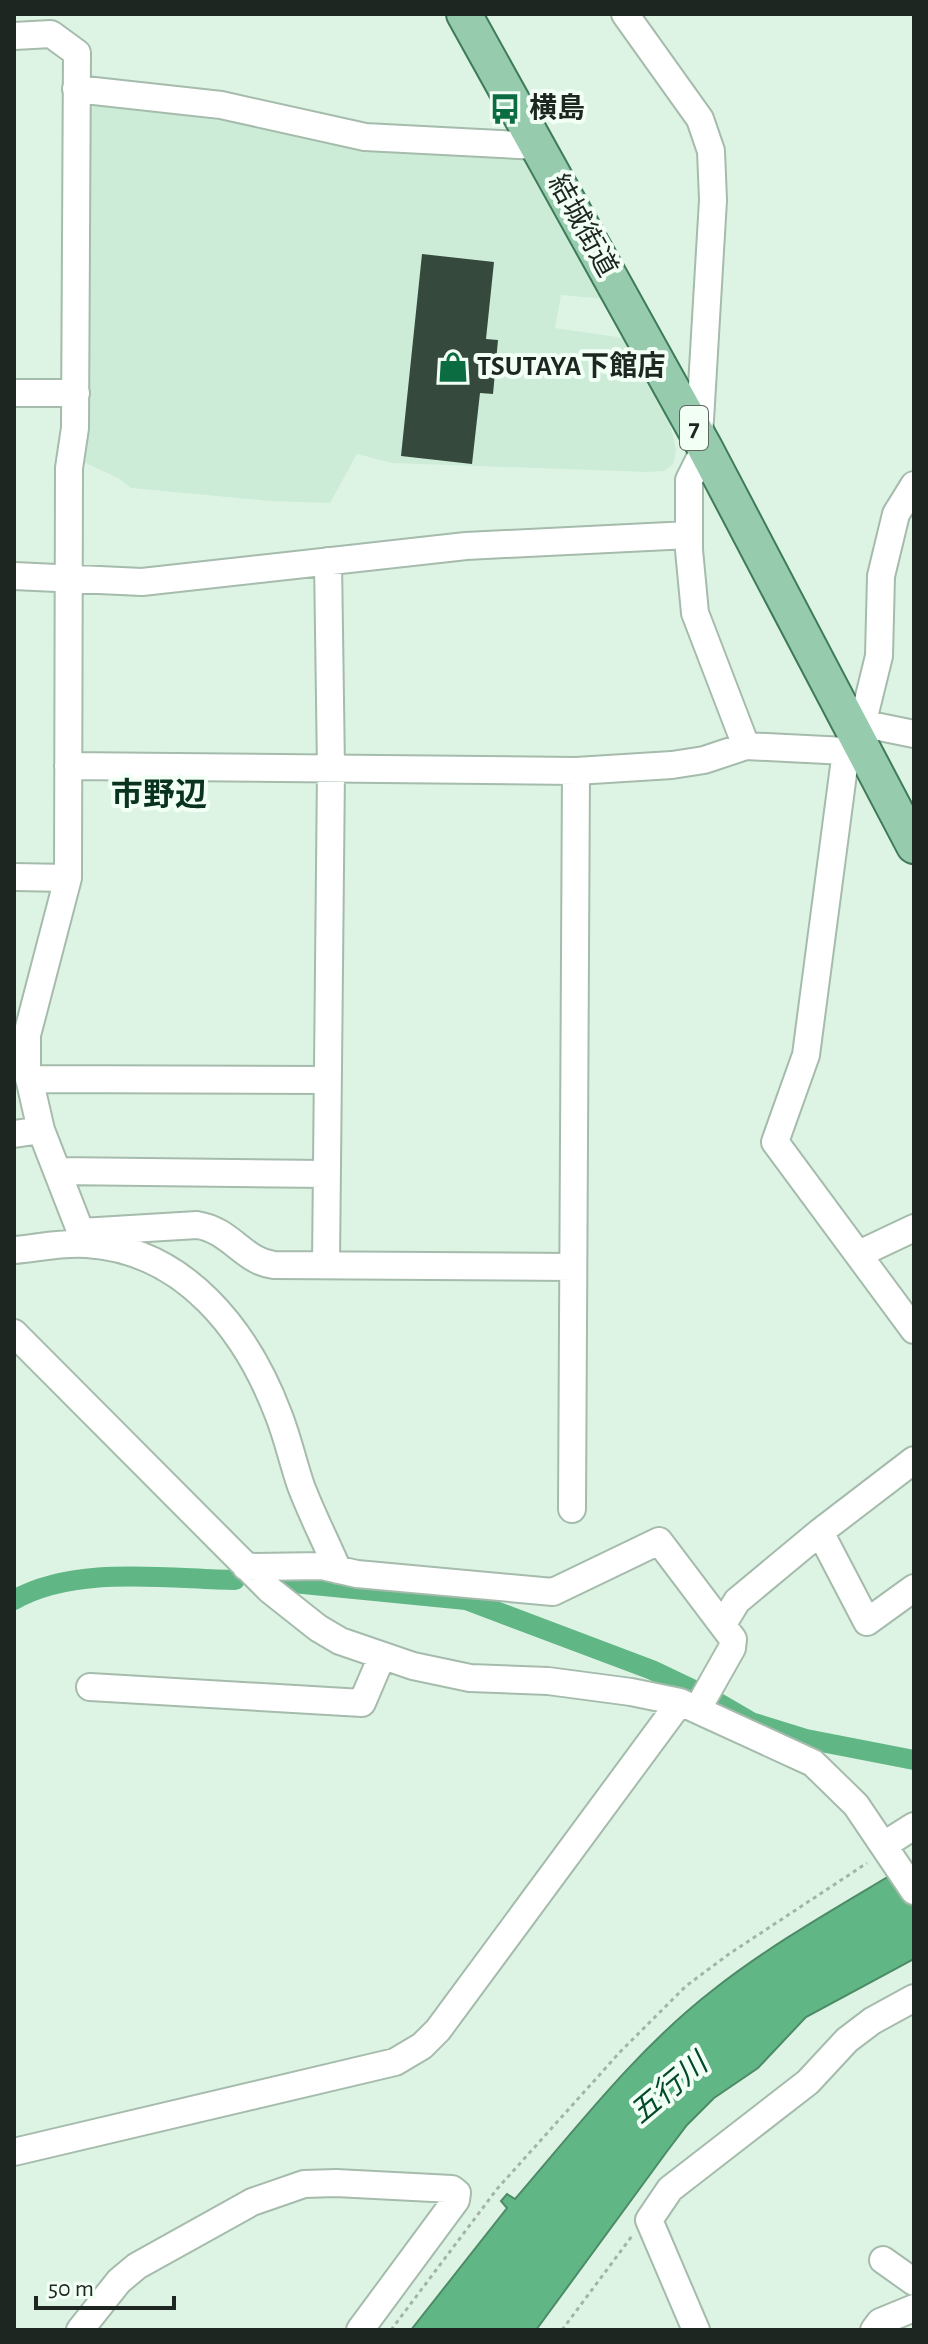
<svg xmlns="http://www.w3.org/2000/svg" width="928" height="2344" viewBox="0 0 928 2344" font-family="'Alegreya Sans','Noto Sans JP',sans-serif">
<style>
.built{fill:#cdecd8}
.water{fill:#61b685;stroke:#4d8b67;stroke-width:2}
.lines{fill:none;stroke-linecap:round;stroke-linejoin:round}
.canal{stroke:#61b685;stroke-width:20}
.building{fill:#35493c}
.minor-casing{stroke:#a5bbac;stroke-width:30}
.major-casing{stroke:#3e7b59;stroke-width:38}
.path{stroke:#a2b4a8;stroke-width:3;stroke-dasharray:4 4;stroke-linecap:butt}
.minor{stroke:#fff;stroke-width:26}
.major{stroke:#96cbad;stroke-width:34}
.labels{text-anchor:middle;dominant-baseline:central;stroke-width:8;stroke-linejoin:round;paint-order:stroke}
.shield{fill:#f1fff5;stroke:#5d6760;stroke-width:2}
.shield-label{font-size:26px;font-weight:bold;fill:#1d2620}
.poi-label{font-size:28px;font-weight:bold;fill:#1d2620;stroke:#f1fff5;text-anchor:start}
.street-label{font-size:28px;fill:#1d2620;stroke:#f1fff5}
.water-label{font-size:30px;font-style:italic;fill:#034a2a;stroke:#f1fff5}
.quarter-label{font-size:32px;font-weight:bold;fill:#09331e;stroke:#f1fff5}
</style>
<rect width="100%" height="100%" fill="#ddf4e5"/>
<!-- built -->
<path class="built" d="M83 101 278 129 525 158 605 299 561 295 555 328 624 338 667 411 676 449 674 463 664 471 648 472 392 463 357 454 330 503 269 501 131 488 118 478 83 462Z"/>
<!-- water -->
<path class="water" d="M914 1861V1959L806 2017 758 2068 714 2098 687 2125 668 2150 536 2330H411L507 2208 501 2201 507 2194 515 2199C577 2127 638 2048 713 1990 775 1941 847 1902 914 1861Z"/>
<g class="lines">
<!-- canal -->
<path class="canal" d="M283 1582 466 1600 652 1670 694 1690
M14 1600C76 1565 166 1579 235 1580
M715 1701 751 1722 806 1739 914 1760"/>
</g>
<!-- building -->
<path class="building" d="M422 254 494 262 486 339 498 340 493 394 480 393 472 464 401 456Z"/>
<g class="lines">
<defs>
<path id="minor" d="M625 14 700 119 711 151 713 200 699 437
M14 36 51 34 77 53 75 428 69 468 68 878 27 1035V1069L41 1130 85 1243
M76 89 221 105 365 137 537 146
M14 393H76
M705 448 689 480V550L695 613 746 746
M914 485 896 514 881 576 879 656 865 713 846 751 806 1055 775 1142 914 1330
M14 576 142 582 466 546 689 535
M860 723 914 734
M68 766 576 771 672 765 704 760 746 746 846 751
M14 877 68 878
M29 1079 327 1080
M14 1134 41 1130
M57 1171 326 1174
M81 1232 197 1225C231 1230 244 1262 274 1265L573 1267
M14 1250C37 1248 63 1242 87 1244 185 1250 247 1331 279 1416 288 1439 293 1463 301 1486 312 1515 326 1542 338 1570
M859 1254 914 1228
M326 1265 331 769 328 561
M14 1333 270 1590 318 1628 340 1641 413 1666 470 1678 548 1681 631 1692 680 1702 813 1763 856 1805 914 1891
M572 1509 576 771
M820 1532 867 1622 914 1588
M246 1567 322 1566 357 1574 553 1592 659 1541 733 1639 732 1648 697 1710
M723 1624 737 1601 820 1532 914 1460
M90 1687 362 1703 382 1656
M884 1845 914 1826
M14 2152 395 2062 422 2046 438 2030 680 1702
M883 2260 914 2282
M80 2330 119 2281 137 2266 252 2202 304 2184 336 2183 452 2189 457 2193 456 2200 360 2330
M696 2330 649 2220 670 2189 808 2082 847 2040 872 2021 914 1998
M874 2330 880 2322 914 2308"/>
<path id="major" d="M464 14 705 448 914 846"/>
</defs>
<!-- minor casing -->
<use href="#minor" class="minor-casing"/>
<!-- major casing -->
<use href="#major" class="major-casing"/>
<!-- path -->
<path class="path" d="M391 2330 497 2189 620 2052 686 1986 729 1954 867 1863
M562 2330 632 2236"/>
<!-- minor -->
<use href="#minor" class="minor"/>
<!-- major -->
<use href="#major" class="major"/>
</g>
<!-- icons -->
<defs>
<symbol id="bus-bare" viewBox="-9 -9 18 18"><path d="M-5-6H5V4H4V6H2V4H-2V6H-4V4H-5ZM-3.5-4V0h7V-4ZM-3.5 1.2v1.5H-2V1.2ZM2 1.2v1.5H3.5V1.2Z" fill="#0c6c41" stroke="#f1fff5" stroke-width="2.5" paint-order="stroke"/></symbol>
<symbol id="shop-bare" viewBox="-9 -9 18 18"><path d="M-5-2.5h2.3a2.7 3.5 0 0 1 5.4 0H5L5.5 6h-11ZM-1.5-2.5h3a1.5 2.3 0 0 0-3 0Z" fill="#0c6c41" stroke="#f1fff5" stroke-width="2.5" paint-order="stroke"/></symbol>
</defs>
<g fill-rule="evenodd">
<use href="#bus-bare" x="483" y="87" width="44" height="44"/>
<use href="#shop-bare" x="431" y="345" width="44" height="44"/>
</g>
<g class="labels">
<!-- shield labels -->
<rect class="shield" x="680" y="406" width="28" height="44" rx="6"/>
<g class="shield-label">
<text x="694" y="428">7</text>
</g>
<!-- poi labels -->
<g class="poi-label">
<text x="529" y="109">横島</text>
<text x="477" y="367">TSUTAYA下館店</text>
</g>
<!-- street labels -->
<g class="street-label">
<text transform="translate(582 226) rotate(61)">結城街道</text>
</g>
<!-- water labels -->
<g class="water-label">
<text transform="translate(669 2089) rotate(-40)">五行川</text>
</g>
<!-- quarter labels -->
<g class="quarter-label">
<text x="159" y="795">市野辺</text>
</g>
</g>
<!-- border -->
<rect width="928" height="2344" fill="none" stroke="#1d2620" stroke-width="32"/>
<!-- scale -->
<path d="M36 2296v12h138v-12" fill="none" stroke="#1d2620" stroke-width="4"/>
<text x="48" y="2296" font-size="24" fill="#1d2620" stroke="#f1fff5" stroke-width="6" paint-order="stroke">50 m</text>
</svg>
